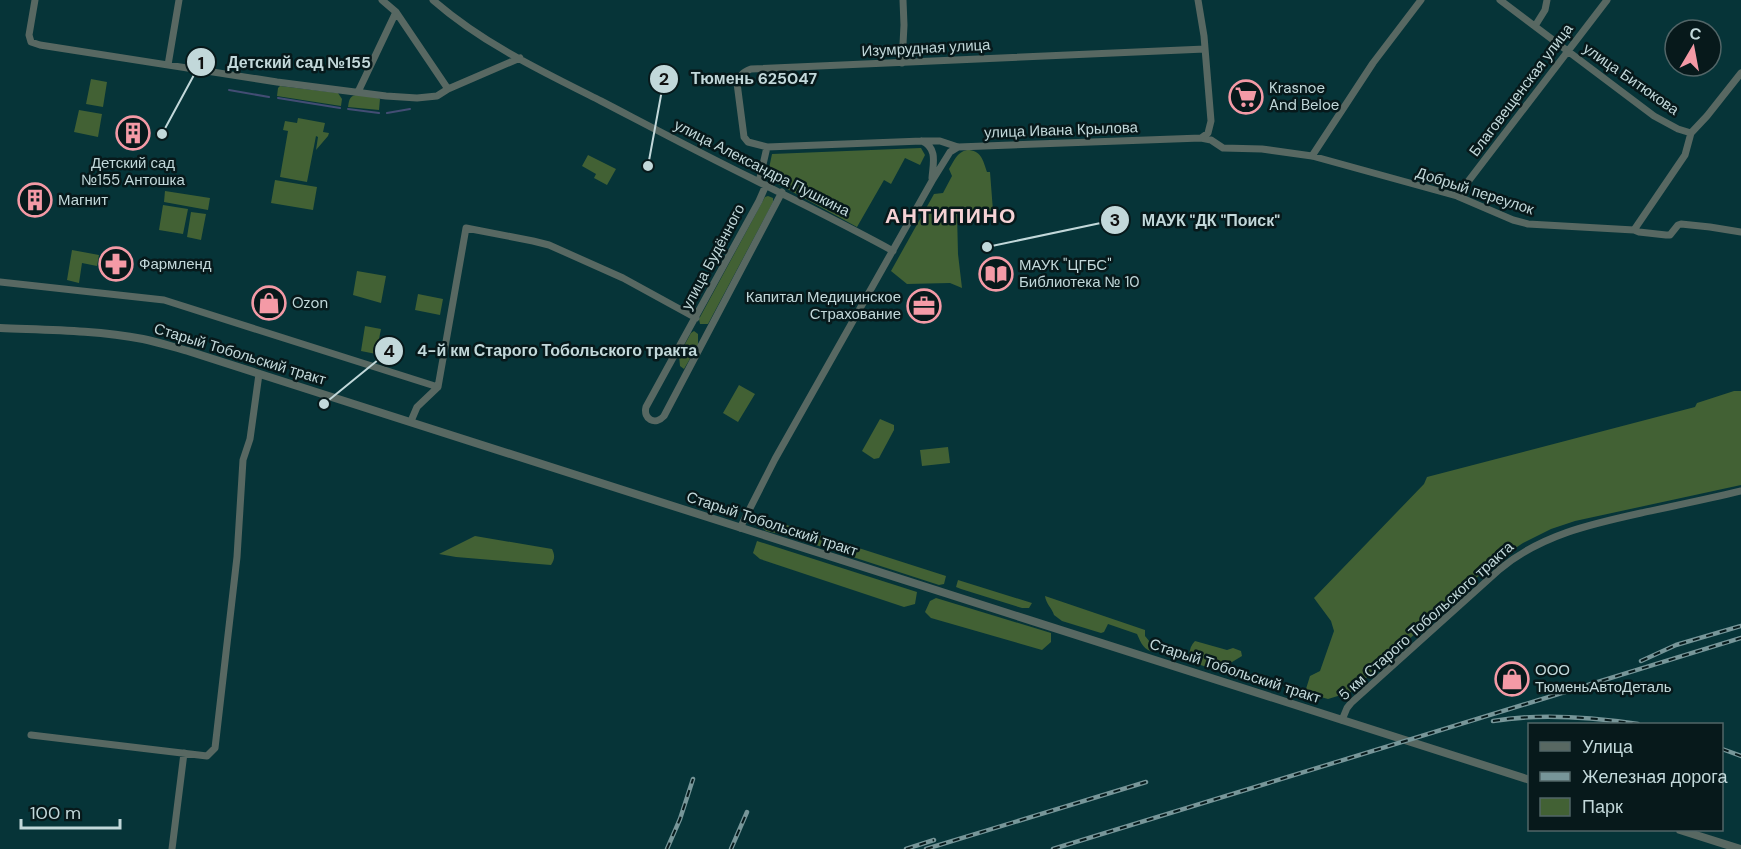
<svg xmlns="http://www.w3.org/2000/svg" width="1741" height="849" viewBox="0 0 1741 849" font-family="'DM Sans',sans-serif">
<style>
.green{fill:#426134}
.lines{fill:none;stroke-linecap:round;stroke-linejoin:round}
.stream{stroke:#434d74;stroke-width:2}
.minor{stroke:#586862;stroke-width:7}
.tertiary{stroke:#586862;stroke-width:8}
.rail-casing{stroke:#779699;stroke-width:4.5}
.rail{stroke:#07191b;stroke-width:2;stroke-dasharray:7;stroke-linecap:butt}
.labels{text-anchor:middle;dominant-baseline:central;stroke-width:5;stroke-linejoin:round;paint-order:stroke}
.street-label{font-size:15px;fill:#c2d8da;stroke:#07191b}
.poi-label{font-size:15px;fill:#c2d8da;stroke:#07191b;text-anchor:start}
.district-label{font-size:21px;font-weight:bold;letter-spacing:1.5px;fill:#f6d2d5;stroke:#07191b}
.leader{fill:none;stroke:#c2d8da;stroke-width:2}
.callout-dot{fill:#c2d8da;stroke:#07191b;stroke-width:2}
.mark-label{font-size:18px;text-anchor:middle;font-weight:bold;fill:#111}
.callout-label{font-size:16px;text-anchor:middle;font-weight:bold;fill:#c2d8da;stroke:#07191b;stroke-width:5;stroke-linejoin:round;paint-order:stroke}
</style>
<rect width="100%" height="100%" fill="#063438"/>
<!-- green -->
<path class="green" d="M91 79 107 82 103 107 86 104Z
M280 86 338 93 342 99 341 106 277 96 278 88Z
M356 95 376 97 380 99 379 110 348 107C349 101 349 96 356 95Z
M79 110 102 114 98 137 74 132Z
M298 118 325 123 323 132 329 133 328 136 316 150 318 137 316 136 307 182 280 177 288 131 283 130 285 121 297 123Z
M921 148 925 155 920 165 905 158 891 184 884 180 857 227 767 178 772 154Z
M967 150C981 150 983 160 987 172H990L993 211 957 213 958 254 962 288 950 283 907 284 891 271 934 194 943 193 952 176 949 169C954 161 957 152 967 150Z
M588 155 616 169 607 185 594 178 596 174 582 166Z
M275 180 317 187 313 210 271 203Z
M165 191 210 198 208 210 164 202Z
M768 196 773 198V202L708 324H700L699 319 765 197Z
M163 205 188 209 183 234 159 230Z
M191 212 206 214 201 240 187 237Z
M72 250 99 255 97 266 82 263 79 283 67 280Z
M357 271 386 276 381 303 353 295Z
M418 294 443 299 440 315 415 310Z
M365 326 381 329 376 354 361 351Z
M694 331 698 334V345L684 369 680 366 679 355 691 333Z
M739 385 755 394 738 422 723 413Z
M1734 391H1741V485L1575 521 1551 529 1523 543 1493 563 1351 692 1328 699 1307 693 1306 689 1310 676 1320 671 1334 631 1331 621 1314 598 1424 484 1427 477 1695 407 1697 403Z
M880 419 894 425V430L879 458 874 459 862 451Z
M948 447 950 463 922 466 920 450Z
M765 518 946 576 944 584 939 585 785 535 766 531 761 526Z
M475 536 552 549C555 555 555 559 551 565L456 557 439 554Z
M757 541 917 592 915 604 904 607 760 559 753 553Z
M958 580 1032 603 1029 608H1022L961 589 956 587Z
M1045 596 1145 630V636L1155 648V652C1144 651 1141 643 1137 634L1108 624 1104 632 1101 633 1062 621 1054 615C1052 608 1046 604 1045 596Z
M936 598 1051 633V642L1042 650 931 618 925 612 930 601Z
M1195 641 1227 650 1233 648 1241 651 1242 656 1217 671 1190 661C1188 654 1190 646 1195 641Z"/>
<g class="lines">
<!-- stream -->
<path class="stream" d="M229 90 269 97
M278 98 340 108
M348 109 379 113
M387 113 410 109"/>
<!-- minor -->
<path class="minor" d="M35 0 29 35 31 42 40 45 277 82 386 96 417 98 437 96 448 89
M382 0 396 12 448 89 520 58
M433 0C482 43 543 72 601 101 651 127 700 153 751 178 798 202 846 225 893 251
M1198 0 1204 36 1211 121 1208 133 1201 138
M1500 0 1654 116 1678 129 1691 133
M1535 26 1545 10 1547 0
M1205 49 751 69C743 72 740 75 737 83L744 137 748 142 767 147 922 141H940L958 147 1201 138 1211 140 1223 148 1262 149 1312 156 1457 196 1513 220 1528 224 1634 230 1639 232 1666 235H1670L1678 225 1681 224 1710 227 1741 232
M902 63 904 25 903 0
M168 65 179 0
M358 92 396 12
M922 141C938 148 933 164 932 178
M1312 156 1373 63 1421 0
M759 182 767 147
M766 185 759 201 646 407C643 419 655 426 664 416L782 192
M1457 196 1607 0
M1634 230 1685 155 1691 133 1707 116 1741 73
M0 282 164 300 438 387
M411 421 417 407 438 387 466 228 533 241 549 245 623 278 696 318
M740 528 775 459 932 181 950 152 958 147
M1342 720 1347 708 1351 703 1500 569C1541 535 1591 524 1641 513 1674 506 1708 499 1741 491
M31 735 207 756 215 748 237 557 243 460 250 439 259 374
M172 849 184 753"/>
<!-- tertiary -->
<path class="tertiary" d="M0 328C47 330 96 330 143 339 158 342 173 347 188 351L1530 780
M1680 830 1740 849"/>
<defs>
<path id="rail" d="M1641 661 1676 645 1741 626
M1493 721C1540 713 1590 717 1638 724
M1722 749 1741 756
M667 849 680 819 693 779
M731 849 747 812
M906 849 934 840
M926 849 1146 782
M1053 849 1741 638"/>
</defs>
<!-- rail casing -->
<use href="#rail" class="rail-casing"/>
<!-- rail -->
<use href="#rail" class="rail"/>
</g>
<!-- icons -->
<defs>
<symbol id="supermarket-ring" viewBox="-11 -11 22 22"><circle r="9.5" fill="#07191b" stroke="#f49aa6" stroke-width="1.5"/><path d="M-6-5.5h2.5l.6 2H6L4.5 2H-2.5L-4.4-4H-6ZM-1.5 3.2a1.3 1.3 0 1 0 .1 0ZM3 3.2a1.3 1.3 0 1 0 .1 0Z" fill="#f49aa6"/></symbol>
<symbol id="building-ring" viewBox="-11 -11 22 22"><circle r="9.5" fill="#07191b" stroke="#f49aa6" stroke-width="1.5"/><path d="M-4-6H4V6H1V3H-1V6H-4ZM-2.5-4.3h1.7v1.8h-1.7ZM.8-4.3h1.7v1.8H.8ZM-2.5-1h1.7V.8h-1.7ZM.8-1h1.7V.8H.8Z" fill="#f49aa6"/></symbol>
<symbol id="pharmacy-ring" viewBox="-11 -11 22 22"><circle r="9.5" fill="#07191b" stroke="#f49aa6" stroke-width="1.5"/><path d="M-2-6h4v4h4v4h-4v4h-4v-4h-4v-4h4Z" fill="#f49aa6"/></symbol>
<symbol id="library-ring" viewBox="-11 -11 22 22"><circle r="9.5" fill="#07191b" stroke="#f49aa6" stroke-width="1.5"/><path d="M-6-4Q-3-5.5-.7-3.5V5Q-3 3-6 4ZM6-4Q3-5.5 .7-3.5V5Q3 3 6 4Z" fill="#f49aa6"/></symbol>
<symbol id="shop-ring" viewBox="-11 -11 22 22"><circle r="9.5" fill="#07191b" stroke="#f49aa6" stroke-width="1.5"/><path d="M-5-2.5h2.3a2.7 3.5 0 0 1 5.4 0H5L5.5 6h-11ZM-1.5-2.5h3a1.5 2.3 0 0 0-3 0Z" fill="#f49aa6"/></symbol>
<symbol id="office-ring" viewBox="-11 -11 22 22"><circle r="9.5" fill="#07191b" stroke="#f49aa6" stroke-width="1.5"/><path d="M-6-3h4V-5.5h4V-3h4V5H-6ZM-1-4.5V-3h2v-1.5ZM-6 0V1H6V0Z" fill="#f49aa6"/></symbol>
</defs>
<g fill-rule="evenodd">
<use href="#supermarket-ring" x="1227" y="78" width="38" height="38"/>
<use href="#building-ring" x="114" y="114" width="38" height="38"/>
<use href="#building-ring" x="16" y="181" width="38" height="38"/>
<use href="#pharmacy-ring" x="97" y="245" width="38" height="38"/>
<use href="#library-ring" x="977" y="255" width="38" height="38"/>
<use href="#shop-ring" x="250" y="284" width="38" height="38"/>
<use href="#office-ring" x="905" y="287" width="38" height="38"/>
<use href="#shop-ring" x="1493" y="660" width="38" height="38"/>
</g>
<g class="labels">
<!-- street labels -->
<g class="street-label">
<text transform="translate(926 48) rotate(-3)">Изумрудная улица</text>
<text transform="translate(1631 79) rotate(35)">улица Битюкова</text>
<text transform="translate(1521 90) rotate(-53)">Благовещенская улица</text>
<text transform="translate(1061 130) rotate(-2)">улица Ивана Крылова</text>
<text transform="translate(762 168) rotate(27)">улица Александра Пушкина</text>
<text transform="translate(1475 191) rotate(18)">Добрый переулок</text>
<text transform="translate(713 257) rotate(-62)">улица Будённого</text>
<text transform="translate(240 354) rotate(17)">Старый Тобольский тракт</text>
<text transform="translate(772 524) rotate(18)">Старый Тобольский тракт</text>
<text transform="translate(1426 621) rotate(-42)">5 км Старого Тобольского тракта</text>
<text transform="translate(1235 671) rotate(18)">Старый Тобольский тракт</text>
</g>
<!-- poi labels -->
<g class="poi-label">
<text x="1269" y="88">Krasnoe<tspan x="1269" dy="17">And Beloe</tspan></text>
<text x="133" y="163" text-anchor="middle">Детский сад<tspan x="133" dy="17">№155 Антошка</tspan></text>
<text x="58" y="200">Магнит</text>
<text x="139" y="264">Фармленд</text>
<text x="1019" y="265">МАУК "ЦГБС"<tspan x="1019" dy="17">Библиотека № 10</tspan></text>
<text x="901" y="297" text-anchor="end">Капитал Медицинское<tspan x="901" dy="17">Страхование</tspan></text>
<text x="292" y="303">Ozon</text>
<text x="1535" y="670">ООО<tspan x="1535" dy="17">ТюменьАвтоДеталь</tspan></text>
</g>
<!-- district labels -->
<g class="district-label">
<text x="951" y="216">АНТИПИНО</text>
</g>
</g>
<!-- callouts -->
<path class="leader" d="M162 134L201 62M648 166L664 79M987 247L1115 220M324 404L389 351"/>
<g class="callout-dot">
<circle cx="162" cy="134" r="6"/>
<circle cx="648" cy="166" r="6"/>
<circle cx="987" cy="247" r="6"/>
<circle cx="324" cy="404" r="6"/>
<circle cx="201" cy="62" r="15"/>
<circle cx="664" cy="79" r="15"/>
<circle cx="1115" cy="220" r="15"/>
<circle cx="389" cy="351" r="15"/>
</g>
<g class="mark-label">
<text x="201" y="69">1</text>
<text x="664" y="85">2</text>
<text x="1115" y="226">3</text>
<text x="389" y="357">4</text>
</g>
<g class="callout-label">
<text x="299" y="68">Детский сад №155</text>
<text x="754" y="84">Тюмень 625047</text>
<text x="1211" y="226">МАУК "ДК "Поиск"</text>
<text x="557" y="356">4-й км Старого Тобольского тракта</text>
</g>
<!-- legend -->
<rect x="1528" y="723" width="195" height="108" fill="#07191b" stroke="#526567" stroke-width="1.5"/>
<rect x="1540" y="742" width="30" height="9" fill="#586862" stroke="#526567" stroke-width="1.5"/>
<text x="1582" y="753" font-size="18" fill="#c2d8da">Улица</text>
<rect x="1540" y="772" width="30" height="9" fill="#779699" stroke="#526567" stroke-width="1.5"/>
<text x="1582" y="783" font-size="18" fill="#c2d8da">Железная дорога</text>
<rect x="1540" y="798" width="30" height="18" fill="#426134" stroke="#526567" stroke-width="1.5"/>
<text x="1582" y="813" font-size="18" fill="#c2d8da">Парк</text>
<!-- north arrow -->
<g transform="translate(1693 48) rotate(10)"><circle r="28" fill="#07191b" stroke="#526567" stroke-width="1.5"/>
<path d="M0-4.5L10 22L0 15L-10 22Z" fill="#f49aa6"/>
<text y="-9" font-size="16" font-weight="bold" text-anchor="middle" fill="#c2d8da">С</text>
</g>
<!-- scale -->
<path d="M21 819v9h99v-9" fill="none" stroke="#c2d8da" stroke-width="3"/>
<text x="30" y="819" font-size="18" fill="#c2d8da" stroke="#07191b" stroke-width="4.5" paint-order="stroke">100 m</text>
</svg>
